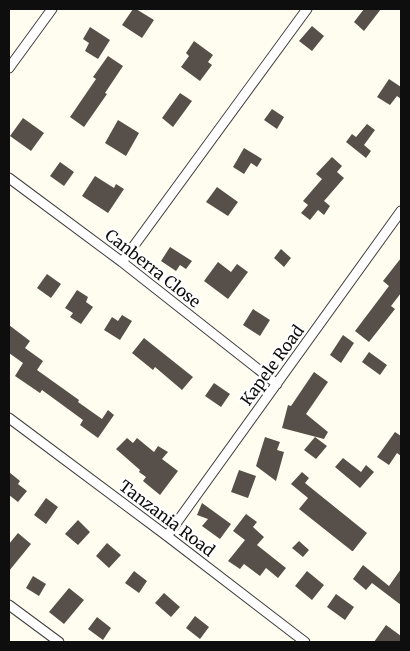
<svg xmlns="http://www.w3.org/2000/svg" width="410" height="651" viewBox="0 0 410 651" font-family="Merriweather,serif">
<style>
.building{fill:#57504a}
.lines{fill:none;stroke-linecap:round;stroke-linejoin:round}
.minor-casing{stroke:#414141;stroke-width:11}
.minor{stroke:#fff;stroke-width:9}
.labels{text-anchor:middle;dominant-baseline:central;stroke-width:5;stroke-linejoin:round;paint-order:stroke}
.street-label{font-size:16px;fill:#0e0e0e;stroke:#fff}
</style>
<rect width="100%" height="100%" fill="#fffdef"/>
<!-- building -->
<path class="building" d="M133 9H136L154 20 142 38 122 25Z
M364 9H381L364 31 354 22Z
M312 26 324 36 312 51 299 41Z
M90 27 110 40 98 59 85 51 89 43 83 39Z
M194 41 213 55 208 62 212 65 200 81 181 67 189 56 186 53Z
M108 56 123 66 105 93 107 94 84 127 70 117 96 79 93 77Z
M389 79 401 87V99L397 96 390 105 377 97Z
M180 93 192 101 173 127 162 118Z
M272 109 284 117 277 129 264 120Z
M23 118 44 133 31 151 10 136Z
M118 120 139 133 126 156 105 143Z
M367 124 375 130 364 145 371 151 366 158 346 142 352 134 356 137Z
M244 148 262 159 257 167 251 163 244 174 233 167Z
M332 157 342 166 337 172 344 178 324 201 330 206 324 215 318 210 310 220 301 213 308 205 303 201 322 179 316 174Z
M60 162 74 172 64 186 50 176Z
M95 176 114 188 116 184 124 189 108 213 82 196Z
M217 187 238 202 228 216 206 202Z
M170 247 192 261 186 269 180 265 176 271 161 261Z
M281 249 291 258 284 267 274 258Z
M401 258V293L391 306 395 309 369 342 355 331 389 286 383 281Z
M218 262 231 272 237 264 248 272 228 299 204 281Z
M47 274 61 284 51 298 37 288Z
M77 290 88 297 86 302 93 307 81 324 70 317 73 313 65 308Z
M253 309 270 320 260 336 243 325Z
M122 315 132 321 120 340 104 330 112 317 118 321Z
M9 325 30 341 25 348 43 361 37 370 79 400 78 402 102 419 108 410 114 415 98 438 80 425 83 420 42 390 40 393 15 376 23 363 9 353Z
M343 335 354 343 341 363 330 355Z
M144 338 193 377 182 390 155 367 153 370 132 353Z
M369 352 387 365 380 375 362 362Z
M314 372 328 382 306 414 328 432 324 439 282 428 288 405 291 406Z
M214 383 230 394 221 407 205 396Z
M395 432 401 436V456L397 453 389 465 377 457Z
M265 437 280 442 277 450 284 452 276 481 256 466Z
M315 437 327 446 316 459 304 450Z
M127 438 133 443 137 438 154 452 158 446 168 452 162 459 178 471 160 495 143 481 146 477 139 472 140 470 116 449Z
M343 458 361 472 366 465 374 472 360 488 335 467Z
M239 470 256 476 248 498 231 492Z
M9 472 20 481 18 484 27 491 18 502 9 495Z
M302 472 309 478 305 483 367 533 353 551H352L299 509 308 498 291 484Z
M46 498 58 507 46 524 34 515Z
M202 503 231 524 220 539 202 526 208 519 197 515Z
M246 514 257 522 253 527 264 537 257 545 286 568 278 578 266 568 260 576 244 564 240 569 228 561 245 540 233 531Z
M78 520 90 532 78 545 65 534Z
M18 533 31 544 9 571V544Z
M299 541 309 550 303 557 292 548Z
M107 543 121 555 109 568 96 556Z
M363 565 389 586 401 569V605L372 583 366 590 353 579Z
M134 571 147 581 139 593 125 583Z
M307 571 324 585 312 600 295 586Z
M33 576 46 584 39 596 26 588Z
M69 588 84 600 64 624 49 612Z
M164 593 180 607 171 617 155 603Z
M336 594 354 607 345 620 327 607Z
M195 616 209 627 200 639 186 628Z
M97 617 111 628 103 640 88 629Z
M386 625 401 636V642H374Z"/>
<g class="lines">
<defs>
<path id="minor" d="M9 68 52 9
M9 178 122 262 277 384
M122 262 307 9
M9 418 167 536 305 642
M167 536 401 211
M9 605 59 642"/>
</defs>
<!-- minor casing -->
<use href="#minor" class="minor-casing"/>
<!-- minor -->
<use href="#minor" class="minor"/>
</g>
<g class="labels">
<!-- street labels -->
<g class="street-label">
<text transform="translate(153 268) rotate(38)">Canberra Close</text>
<text transform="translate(272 365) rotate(-54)">Kapele Road</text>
<text transform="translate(167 518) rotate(37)">Tanzania Road</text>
</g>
</g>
<!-- border -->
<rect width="410" height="651" fill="none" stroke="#0e0e0e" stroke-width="20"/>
</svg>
